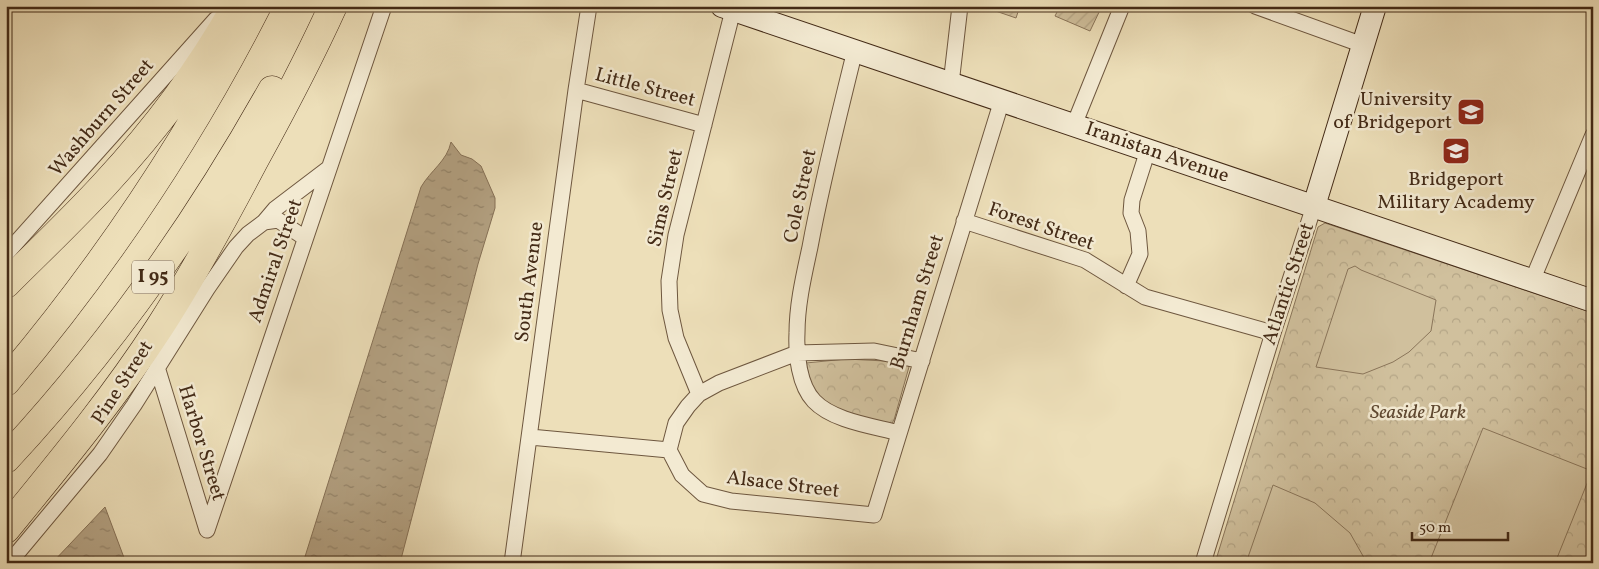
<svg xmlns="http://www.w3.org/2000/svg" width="1599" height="569" viewBox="0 0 1599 569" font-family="Vollkorn,serif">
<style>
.forest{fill:url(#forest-crowns);stroke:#8a755a}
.garden{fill:url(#garden-furrows);stroke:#8a755a}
.pitch{fill:#d0c09d;stroke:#8a755a}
.water{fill:url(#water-ripples);stroke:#867157}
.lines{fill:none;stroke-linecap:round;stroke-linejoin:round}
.street-casing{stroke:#6e573f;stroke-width:17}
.secondary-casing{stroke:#432a16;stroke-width:24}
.highway-casing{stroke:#432a16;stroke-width:29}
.street{stroke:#f3ead2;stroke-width:15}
.secondary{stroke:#f3ead2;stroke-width:22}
.highway{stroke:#eddfb9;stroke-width:28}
.labels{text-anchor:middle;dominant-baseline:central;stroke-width:5;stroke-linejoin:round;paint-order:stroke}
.shield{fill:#f3ead2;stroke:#78644e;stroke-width:1}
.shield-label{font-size:19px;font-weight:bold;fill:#432a16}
.street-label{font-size:20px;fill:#432a16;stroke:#f3ead2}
.poi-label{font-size:20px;fill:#432a16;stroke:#f3ead2;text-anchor:end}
.park-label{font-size:20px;font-style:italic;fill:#5f4831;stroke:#f3ead2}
</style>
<defs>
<pattern id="forest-crowns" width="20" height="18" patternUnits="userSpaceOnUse" patternTransform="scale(1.25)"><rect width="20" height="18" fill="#d0c09d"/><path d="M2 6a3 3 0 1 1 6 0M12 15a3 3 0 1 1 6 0" fill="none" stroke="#b4a586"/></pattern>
<pattern id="garden-furrows" width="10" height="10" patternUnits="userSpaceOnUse" patternTransform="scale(1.25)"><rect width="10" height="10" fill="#d0c09d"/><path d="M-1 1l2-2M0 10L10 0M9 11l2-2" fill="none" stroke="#b4a586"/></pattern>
<pattern id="water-ripples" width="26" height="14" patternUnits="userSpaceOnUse" patternTransform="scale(1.25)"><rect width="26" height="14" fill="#b3a182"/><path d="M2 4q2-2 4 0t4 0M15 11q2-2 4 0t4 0" fill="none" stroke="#938369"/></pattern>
</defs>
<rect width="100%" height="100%" fill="#eddfb9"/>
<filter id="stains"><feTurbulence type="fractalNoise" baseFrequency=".004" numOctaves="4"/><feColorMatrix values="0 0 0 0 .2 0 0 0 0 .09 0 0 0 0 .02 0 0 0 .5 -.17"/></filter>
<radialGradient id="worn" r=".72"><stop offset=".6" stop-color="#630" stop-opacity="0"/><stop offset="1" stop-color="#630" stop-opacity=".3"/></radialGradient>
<!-- forest -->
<path class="forest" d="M1325 223 1593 313V563H1215L1318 227Z
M846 359 885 361 907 365 909 367 894 420 890 426 830 408 813 393 806 363Z"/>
<!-- garden -->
<path class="garden" d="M981 6H1020L1016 18Z
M1060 6H1102L1090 31 1055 16Z"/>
<!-- pitch -->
<path class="pitch" d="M1355 266 1361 270 1436 300 1431 331 1409 352 1393 362 1363 374 1316 367 1348 269Z
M1483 428 1592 471 1555 563H1429Z
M1273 485 1315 503 1350 533 1367 563H1246Z"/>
<!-- water -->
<path class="water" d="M451 142 461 155 472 159 481 166 495 198V208L478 264 400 563H303L421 187C431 170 447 161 451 142Z
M105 507 126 563H52Z"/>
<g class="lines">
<defs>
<path id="street" d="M1255 6 1363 45
M855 50C839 116 822 181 810 247 804 275 797 304 797 333 796 355 799 385 814 401 833 421 873 426 899 433
M951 84 960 6
M576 90 704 125
M1074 125 1122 6
M964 221 1085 260 1145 297 1273 333
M264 222 278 220 305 238
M6 254 216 19
M1532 281 1593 135
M1126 286 1140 254 1138 231 1131 213 1132 200 1148 150
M157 367 207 530
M699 394 676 338 670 310 669 281 676 235 733 10
M530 437 669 450
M669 450 682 475 703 494 731 501 874 515 1002 100
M669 450 676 423 688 406 699 394 719 383 797 353 874 351 922 361
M207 530 384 6
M9 563 100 454 134 405 207 289 236 247 248 234 264 222 275 209 329 168
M512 563 576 90 589 6
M1203 563 1273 333 1314 206"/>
<path id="secondary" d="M722 6 1593 301
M1314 206 1375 6"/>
<path id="highway" d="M6 284C39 251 74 218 105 184 155 130 200 70 236 6
M6 382C104 266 188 141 257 6
M6 459C109 348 198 222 272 90
M6 529C59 464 113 399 159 328 194 274 224 218 254 161 282 110 309 59 333 6"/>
</defs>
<!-- street casing -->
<use href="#street" class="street-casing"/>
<!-- secondary casing -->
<use href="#secondary" class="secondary-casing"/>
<!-- highway casing -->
<use href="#highway" class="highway-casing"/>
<!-- street -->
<use href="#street" class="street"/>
<!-- secondary -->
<use href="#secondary" class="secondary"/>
<!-- highway -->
<use href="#highway" class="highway"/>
</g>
<!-- icons -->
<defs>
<symbol id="university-square" viewBox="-11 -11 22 22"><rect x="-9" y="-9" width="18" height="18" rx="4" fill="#8f2418" stroke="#f3ead2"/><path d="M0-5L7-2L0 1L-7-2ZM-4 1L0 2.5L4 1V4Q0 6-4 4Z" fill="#fff"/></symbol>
<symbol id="school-square" viewBox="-11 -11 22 22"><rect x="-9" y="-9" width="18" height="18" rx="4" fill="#8f2418" stroke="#f3ead2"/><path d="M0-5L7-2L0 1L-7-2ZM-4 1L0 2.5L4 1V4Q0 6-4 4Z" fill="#fff"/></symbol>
</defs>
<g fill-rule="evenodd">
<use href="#university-square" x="1455" y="96" width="32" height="32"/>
<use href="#school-square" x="1440" y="135" width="32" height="32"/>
</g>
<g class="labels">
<!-- shield labels -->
<rect class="shield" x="132" y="260.5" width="42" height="33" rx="4"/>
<g class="shield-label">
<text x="153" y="277">I 95</text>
</g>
<!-- street labels -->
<g class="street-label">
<text transform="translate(645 88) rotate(15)">Little Street</text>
<text transform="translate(102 118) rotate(-49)">Washburn Street</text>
<text transform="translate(1157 153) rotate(19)">Iranistan Avenue</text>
<text transform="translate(801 196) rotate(-78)">Cole Street</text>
<text transform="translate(666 198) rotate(-77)">Sims Street</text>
<text transform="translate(1041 227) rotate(19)">Forest Street</text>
<text transform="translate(276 261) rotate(-71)">Admiral Street</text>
<text transform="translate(530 282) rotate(-83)">South Avenue</text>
<text transform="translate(1289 284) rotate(-72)">Atlantic Street</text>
<text transform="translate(918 302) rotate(-73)">Burnham Street</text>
<text transform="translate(123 383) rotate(-57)">Pine Street</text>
<text transform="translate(201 443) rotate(73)">Harbor Street</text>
<text transform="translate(783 485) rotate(7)">Alsace Street</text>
</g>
<!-- poi labels -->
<g class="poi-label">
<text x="1452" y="100">University<tspan x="1452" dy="23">of Bridgeport</tspan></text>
<text x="1456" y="180" text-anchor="middle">Bridgeport<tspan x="1456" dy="23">Military Academy</tspan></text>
</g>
<!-- park labels -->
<g class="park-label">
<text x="1418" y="413">Seaside Park</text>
</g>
</g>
<!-- margin -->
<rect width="1599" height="569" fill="none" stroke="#eddfb9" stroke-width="25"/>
<rect x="8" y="8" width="1584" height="554" fill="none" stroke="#432a16" stroke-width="2.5"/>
<rect x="12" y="12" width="1574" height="544" fill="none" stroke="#432a16"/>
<!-- scale -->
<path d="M1412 532v8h96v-8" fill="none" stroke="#432a16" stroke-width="2.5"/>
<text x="1419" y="532" font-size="15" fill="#432a16" stroke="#f3ead2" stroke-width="4" paint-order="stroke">50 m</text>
<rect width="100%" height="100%" filter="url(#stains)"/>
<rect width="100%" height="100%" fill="url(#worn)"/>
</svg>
